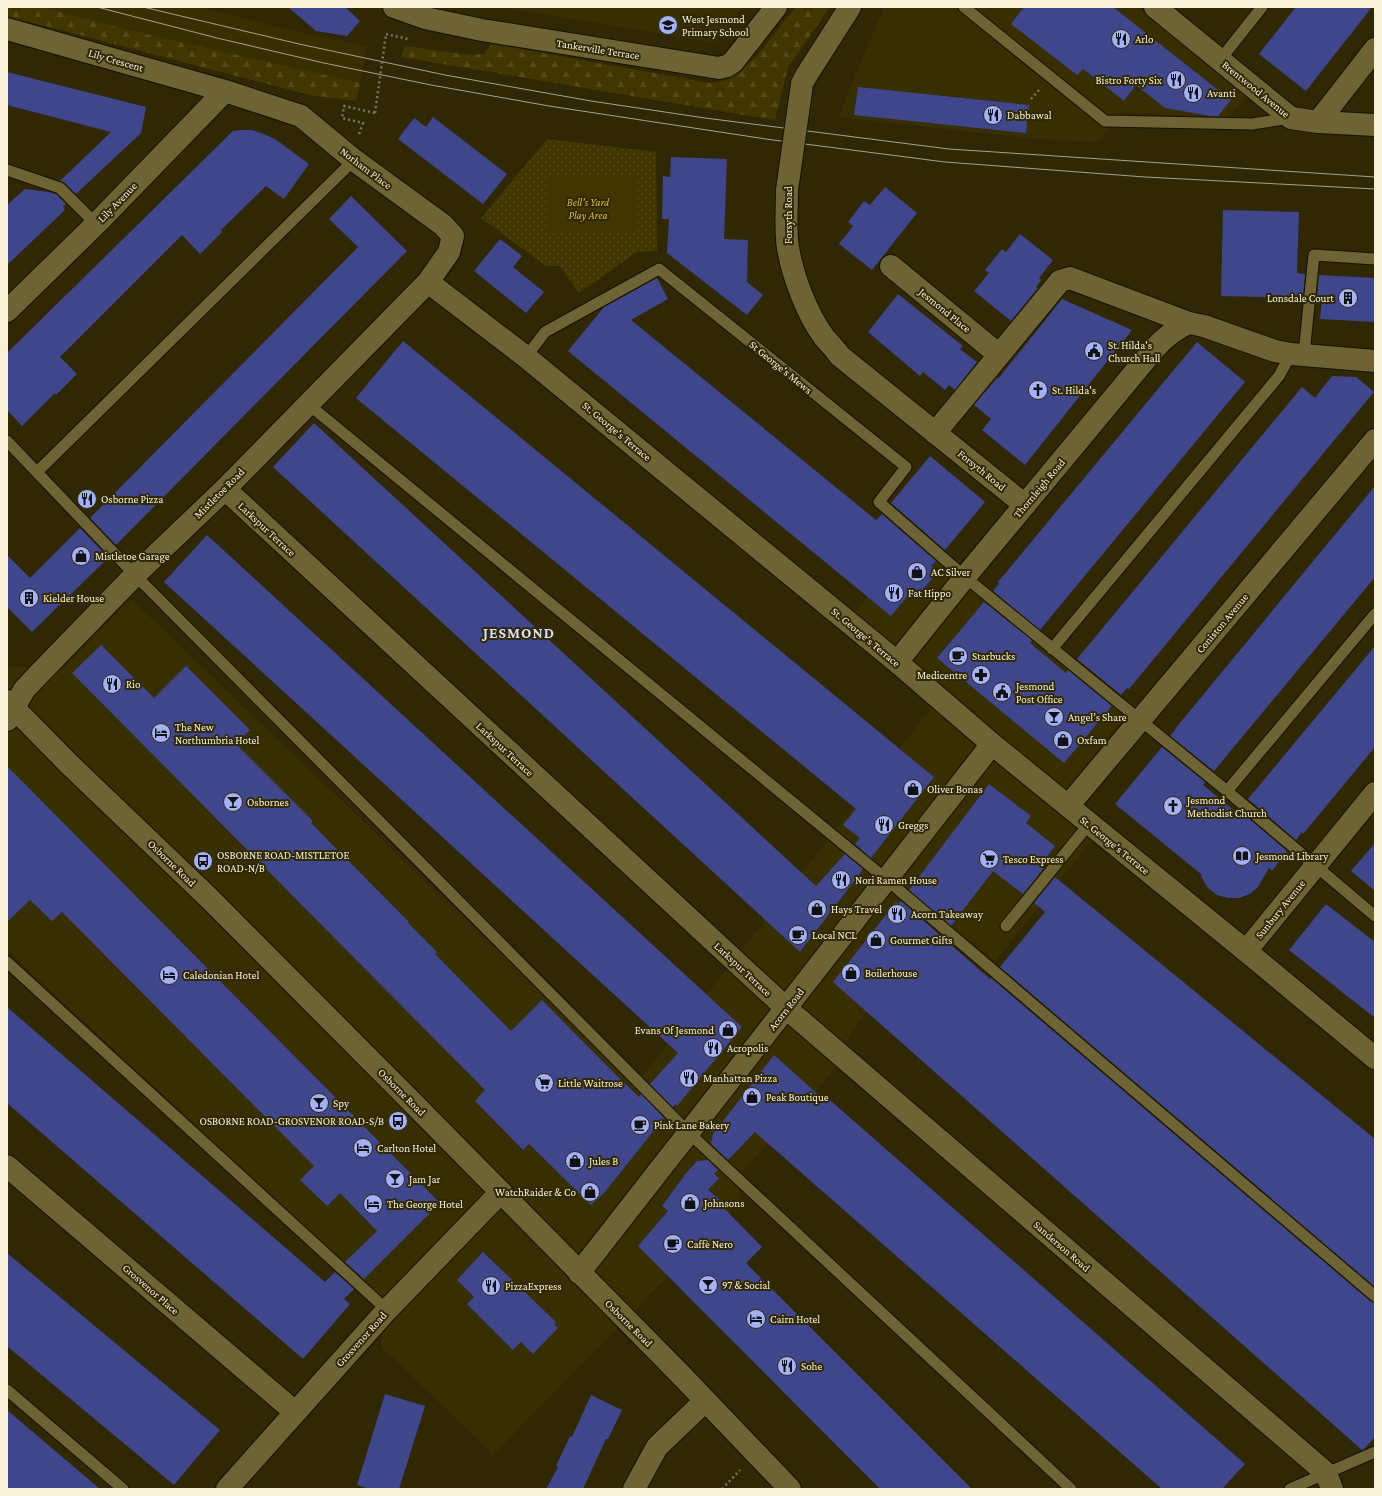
<svg xmlns="http://www.w3.org/2000/svg" width="1382" height="1496" viewBox="0 0 1382 1496" font-family="'Crimson Pro',serif">
<style>
.built{fill:#372e02}
.grass{fill:url(#grass-dots)}
.forest{fill:url(#forest-firs)}
.garden{fill:#423600}
.building{fill:#3f468b}
.lines{fill:none;stroke-linecap:round;stroke-linejoin:round}
.lane-casing{stroke:#161100;stroke-width:13}
.street-casing{stroke:#161100;stroke-width:24}
.secondary-casing{stroke:#161100;stroke-width:24}
.path{stroke:#7e7757;stroke-width:2.5;stroke-dasharray:2 3;stroke-linecap:butt}
.lane{stroke:#6e6335;stroke-width:11}
.street{stroke:#6e6335;stroke-width:22}
.secondary{stroke:#6e6335;stroke-width:22}
.tram{stroke:#a9a285;stroke-width:1}
.street-bridge-casing{stroke:#161100;stroke-width:24;stroke-linecap:butt}
.path-bridge{stroke:#7e7757;stroke-width:2.5;stroke-dasharray:2 3;stroke-linecap:butt}
.street-bridge{stroke:#6e6335;stroke-width:22}
.labels{text-anchor:middle;dominant-baseline:central;stroke-width:4;stroke-linejoin:round;paint-order:stroke}
.poi-label{font-size:11px;fill:#f7f1d8;stroke:#302804;text-anchor:start}
.street-label{font-size:11px;fill:#f7f1d8;stroke:#302804}
.park-label{font-size:11px;font-style:italic;fill:#d9bd3e;stroke:#302804}
.district-label{font-size:15px;font-weight:bold;letter-spacing:1px;fill:#d9dffc;stroke:#302804}
</style>
<defs>
<pattern id="grass-dots" width="8" height="8" patternUnits="userSpaceOnUse"><rect width="8" height="8" fill="#423600"/><path d="M2 2h.1M6 6h.1" fill="none" stroke="#554a18" stroke-width="1.8" stroke-linecap="round"/></pattern>
<pattern id="forest-firs" width="22" height="20" patternUnits="userSpaceOnUse"><rect width="22" height="20" fill="#423600"/><path d="M5 1l3.5 6h-7zM16 11l3.5 6h-7z" fill="#554a18"/></pattern>
</defs>
<rect width="100%" height="100%" fill="#302804"/>
<!-- built -->
<path class="built" d="M7 7H200L281 28 367 46 356 101 310 95 7 16Z
M501 7H743L715 43Z
M884 7H1137L1249 94 1228 118 1121 112 1097 143 1026 138 838 117Z
M913 540 1125 716 1055 805 1094 838 995 961 938 915 852 1032 830 1075 741 1173 739 1202 612 1334 493 1455 382 1347 379 1295 7 950V665L8 666 61 670 115 616 131 599 545 995 636 1085 945 690 855 613Z"/>
<!-- grass -->
<path class="grass" d="M547 139 656 152 657 251 637 252 579 293 560 266H546L481 218Z"/>
<!-- forest -->
<path class="forest" d="M7 7H41L120 28 360 83 356 101 310 95 7 16Z
M796 7H830L788 67 775 120 401 57 405 46 470 55 483 54 492 44 710 83 727 80 755 58Z"/>
<!-- garden -->
<path class="garden" d="M635 175 636 233 549 234 548 176Z"/>
<!-- building -->
<path class="building" d="M288 7H345L360 21 347 36 316 31Z
M1024 7H1113L1231 100 1218 116H1210L1165 108 1136 85 1124 101 1083 69 1077 75 1011 24Z
M1296 7H1372L1306 91 1259 54Z
M7 72 146 107 141 133 76 194 65 183 60 181 111 132 7 105Z
M858 87 1029 105 1026 133 854 115Z
M433 117 507 174 483 204 398 139 414 118 426 127Z
M243 130H252L264 134 275 139 309 164 284 199 266 186 221 230 222 232 200 254 182 235 60 357 77 374 56 395 55 393 22 426 7 410V353L233 131Z
M671 157 727 159 724 239 748 240 747 282 763 295 747 315 667 253 669 219H662L663 176 670 177Z
M885 187 917 213 872 270 839 244 853 226 848 222 864 201 870 205Z
M25 189 49 192 56 194 66 204 63 207 65 210 7 265V205Z
M351 196 407 251 116 545 90 518 358 247 329 219Z
M1223 210 1299 212 1297 273 1305 274 1303 298 1221 296Z
M1020 234 1053 260 1039 278 1041 280 1036 287 1038 288 1011 321 974 291 989 273 985 270 1002 249 1006 252Z
M500 239 522 256 513 267 544 292 526 313 474 271Z
M1319 275 1375 278V322L1320 319 1322 299H1317Z
M657 278 668 299 631 320 876 520 882 514 936 561 931 566 938 572 920 593 914 588 891 616 568 351 604 307Z
M898 294 963 346 960 349 977 362 955 390 949 385 945 390 923 372 920 376 868 332Z
M1062 299 1132 330 1025 465 982 430 991 419 974 405 997 378 998 379Z
M403 341 934 777 871 858 855 844 860 838 843 825 856 809 356 398Z
M1197 342 1245 382 1040 630 993 591 999 584 998 582Z
M1332 376 1356 377 1374 392 1129 689 1127 688 1121 695 1077 659 1302 387 1315 398Z
M314 423 816 886 845 854 863 869 861 871H862L800 952 273 467Z
M930 456 985 502 945 550 891 503Z
M1375 486V577L1214 771 1170 736 1176 729H1175Z
M80 528 106 555 103 559 105 561 32 632 7 607V555L30 578Z
M207 535 742 1027 677 1106 675 1104 673 1107 650 1084 678 1053 164 582Z
M984 602 1032 640 1030 643 1066 673 1068 670 1112 706 1064 763 937 658Z
M101 645 154 698 186 666 250 730 236 744 313 821 311 823 409 922 408 923 437 952 435 954 511 1031 542 1000 617 1076 639 1097 641 1094 664 1118 604 1193 591 1205 529 1144 523 1150 475 1101 485 1090 72 673Z
M1375 646V747L1303 834 1302 832 1296 840 1248 799Z
M1162 747 1205 782 1203 785 1237 813 1239 810 1287 851 1272 871 1269 868 1258 887 1250 894 1239 898H1228L1217 895 1208 888 1202 878 1201 874 1115 804Z
M7 766 440 1203 364 1279 345 1262 377 1231 340 1193 327 1206 300 1180 314 1166 62 912 52 921 30 900 7 922Z
M989 784 1031 816 1026 823 1055 846 1040 866 1044 868 1023 894 993 871 951 926 909 890Z
M1375 843V891L1351 871Z
M1055 877 1375 1139V1287L1000 967 1045 912 1034 903Z
M901 901 990 979 991 978 1370 1301 1375 1303V1437L1364 1449 1362 1450 833 982 896 902 898 904Z
M1326 904 1375 942V1018L1289 950Z
M7 1007 325 1282 335 1272 354 1289 344 1299 350 1304 303 1359 7 1103Z
M774 1055 821 1097 823 1094 1245 1464 1222 1489H1162L755 1132 728 1160 711 1144 713 1134Z
M708 1160 718 1170 714 1174 719 1178 708 1190 720 1200 718 1202 762 1247 746 1263 972 1489H880L638 1246 668 1211 662 1206 687 1172 697 1161Z
M483 1252 556 1322 554 1324 558 1328 533 1354 521 1342 513 1350 467 1304 474 1297 457 1280Z
M7 1253 220 1430 174 1485 7 1346Z
M385 1394 425 1406 399 1489H370L357 1485Z
M591 1395 622 1410 608 1439H606L583 1489H546L558 1467 556 1466 570 1436 572 1437Z
M7 1410 100 1489H7Z"/>
<g class="lines">
<defs>
<path id="lane" d="M964 7 1105 121 1252 124 1291 118
M1220 60 1262 7
M7 170 60 188 96 224
M1304 354 1314 255 1375 259
M526 357 545 332 659 269 906 467 879 502 965 577 1227 791 1375 916
M308 404 886 879 1375 1296
M7 441 135 575 689 1133 1071 1489
M37 472 354 160
M1052 649 1279 376 1291 354
M1227 791 1375 614
M1006 926 1089 824
M7 962 387 1310
M7 1390 123 1489
M1290 1489 1375 1452"/>
<path id="street" d="M394 7 425 18 482 30 719 68 727 66 733 62 776 7
M1155 7 1291 118 1318 122 1375 125
M7 29 225 91 301 116 354 160 443 225 453 236 449 252 428 282 225 489 135 575 37 676 24 690 7 720
M802 84 806 76 850 7
M1318 122 1375 49
M787 190C787 209 785 229 788 248 793 277 807 314 824 337 829 343 835 349 840 356L1025 505
M891 266 998 354
M428 282 526 357 897 662 992 744 1246 951 1375 1058
M7 311 96 224 225 91
M935 433 1060 281 1070 278 1189 323 1204 326 1275 351 1291 354 1375 361
M225 489 786 1008 1326 1473 1332 1489
M897 662 965 577 1155 348C1165 337 1175 329 1189 323
M1068 806 1375 440
M1246 951 1375 793
M7 1166 295 1412
M579 1273 992 744
M227 1489 387 1310 500 1193
M634 1489 657 1447 705 1401"/>
<path id="secondary" d="M7 701 69 764 209 898 412 1102 682 1376 790 1489"/>
</defs>
<!-- lane casing -->
<use href="#lane" class="lane-casing"/>
<!-- street casing -->
<use href="#street" class="street-casing"/>
<!-- secondary casing -->
<use href="#secondary" class="secondary-casing"/>
<!-- path -->
<path class="path" d="M386 34 408 39
M1031 99 1039 90
M359 134 363 123 342 118 344 106 375 113
M722 1489 740 1470"/>
<!-- lane -->
<use href="#lane" class="lane"/>
<!-- street -->
<use href="#street" class="street"/>
<!-- secondary -->
<use href="#secondary" class="secondary"/>
<!-- tram -->
<path class="tram" d="M97 7 217 38 324 63 431 85 549 106 766 139 945 162 1145 177 1375 189
M143 7 299 44 445 75 591 101 705 118 949 149 1375 177"/>
<defs>
<path id="street-bridge" d="M787 190 802 84"/>
</defs>
<!-- street-bridge casing -->
<use href="#street-bridge" class="street-bridge-casing"/>
<!-- path-bridge -->
<path class="path-bridge" d="M375 113 386 34"/>
<!-- street-bridge -->
<use href="#street-bridge" class="street-bridge"/>
</g>
<!-- icons -->
<defs>
<symbol id="school-disc" viewBox="-11 -11 22 22"><circle r="9.5" fill="#a4b1fc" stroke="#302804"/><path d="M0-5L7-2L0 1L-7-2ZM-4 1L0 2.5L4 1V4Q0 6-4 4Z" fill="#111"/></symbol>
<symbol id="restaurant-disc" viewBox="-11 -11 22 22"><circle r="9.5" fill="#a4b1fc" stroke="#302804"/><path d="M-5-6h1v4h1v-4h1v4h1v-4h1v5L-1.5 .5V6h-2V.5L-5-1ZM5-6V6H3V1.5H1.5Q1.5-4 5-6Z" fill="#111"/></symbol>
<symbol id="building-disc" viewBox="-11 -11 22 22"><circle r="9.5" fill="#a4b1fc" stroke="#302804"/><path d="M-4-6H4V6H1V3H-1V6H-4ZM-2.5-4.3h1.7v1.8h-1.7ZM.8-4.3h1.7v1.8H.8ZM-2.5-1h1.7V.8h-1.7ZM.8-1h1.7V.8H.8Z" fill="#111"/></symbol>
<symbol id="civic-disc" viewBox="-11 -11 22 22"><circle r="9.5" fill="#a4b1fc" stroke="#302804"/><path d="M-.6-6.5H3V-4.5H.6V-3L4-1V1h2V6H-6V1h2V-1L-.6-3ZM-1.2 2.5V6h2.4V2.5Z" fill="#111"/></symbol>
<symbol id="church-disc" viewBox="-11 -11 22 22"><circle r="9.5" fill="#a4b1fc" stroke="#302804"/><path d="M-1.2-6h2.4v3.5h3.3v2.4h-3.3V6h-2.4V-.1h-3.3v-2.4h3.3Z" fill="#111"/></symbol>
<symbol id="shop-disc" viewBox="-11 -11 22 22"><circle r="9.5" fill="#a4b1fc" stroke="#302804"/><path d="M-5-2.5h2.3a2.7 3.5 0 0 1 5.4 0H5L5.5 6h-11ZM-1.5-2.5h3a1.5 2.3 0 0 0-3 0Z" fill="#111"/></symbol>
<symbol id="cafe-disc" viewBox="-11 -11 22 22"><circle r="9.5" fill="#a4b1fc" stroke="#302804"/><path d="M-5.5-4.5H6V0H3Q3 3.5 0 3.5H-2.5Q-5.5 3.5-5.5 0ZM3-3.2v2h1.7v-2ZM-6 4.5H4V6H-6Z" fill="#111"/></symbol>
<symbol id="pharmacy-disc" viewBox="-11 -11 22 22"><circle r="9.5" fill="#a4b1fc" stroke="#302804"/><path d="M-2-6h4v4h4v4h-4v4h-4v-4h-4v-4h4Z" fill="#111"/></symbol>
<symbol id="bar-disc" viewBox="-11 -11 22 22"><circle r="9.5" fill="#a4b1fc" stroke="#302804"/><path d="M-6-5H6L.8 .8V4.5H3.5V6h-7V4.5H-.8V.8Z" fill="#111"/></symbol>
<symbol id="hotel-disc" viewBox="-11 -11 22 22"><circle r="9.5" fill="#a4b1fc" stroke="#302804"/><path d="M-6-4.5h1.5V1H6V5H4.5V3h-9V5H-6ZM-4 0a1.8 1.8 0 1 1 3.6 0ZM.5 0V-2.5h3Q6-2.5 6 0Z" fill="#111"/></symbol>
<symbol id="library-disc" viewBox="-11 -11 22 22"><circle r="9.5" fill="#a4b1fc" stroke="#302804"/><path d="M-6-4Q-3-5.5-.7-3.5V5Q-3 3-6 4ZM6-4Q3-5.5 .7-3.5V5Q3 3 6 4Z" fill="#111"/></symbol>
<symbol id="supermarket-disc" viewBox="-11 -11 22 22"><circle r="9.5" fill="#a4b1fc" stroke="#302804"/><path d="M-6-5.5h2.5l.6 2H6L4.5 2H-2.5L-4.4-4H-6ZM-1.5 3.2a1.3 1.3 0 1 0 .1 0ZM3 3.2a1.3 1.3 0 1 0 .1 0Z" fill="#111"/></symbol>
<symbol id="bus-disc" viewBox="-11 -11 22 22"><circle r="9.5" fill="#a4b1fc" stroke="#302804"/><path d="M-5-6H5V4H4V6H2V4H-2V6H-4V4H-5ZM-3.5-4V0h7V-4ZM-3.5 1.2v1.5H-2V1.2ZM2 1.2v1.5H3.5V1.2Z" fill="#111"/></symbol>
</defs>
<g fill-rule="evenodd">
<use href="#school-disc" x="657" y="14" width="22" height="22"/>
<use href="#restaurant-disc" x="1110" y="28" width="22" height="22"/>
<use href="#restaurant-disc" x="1165" y="69" width="22" height="22"/>
<use href="#restaurant-disc" x="1182" y="82" width="22" height="22"/>
<use href="#restaurant-disc" x="982" y="104" width="22" height="22"/>
<use href="#building-disc" x="1337" y="287" width="22" height="22"/>
<use href="#civic-disc" x="1083" y="340" width="22" height="22"/>
<use href="#church-disc" x="1027" y="379" width="22" height="22"/>
<use href="#restaurant-disc" x="76" y="488" width="22" height="22"/>
<use href="#shop-disc" x="70" y="545" width="22" height="22"/>
<use href="#shop-disc" x="906" y="561" width="22" height="22"/>
<use href="#restaurant-disc" x="883" y="582" width="22" height="22"/>
<use href="#building-disc" x="18" y="587" width="22" height="22"/>
<use href="#cafe-disc" x="947" y="645" width="22" height="22"/>
<use href="#pharmacy-disc" x="970" y="664" width="22" height="22"/>
<use href="#restaurant-disc" x="101" y="673" width="22" height="22"/>
<use href="#civic-disc" x="991" y="681" width="22" height="22"/>
<use href="#bar-disc" x="1043" y="706" width="22" height="22"/>
<use href="#hotel-disc" x="150" y="722" width="22" height="22"/>
<use href="#shop-disc" x="1052" y="729" width="22" height="22"/>
<use href="#shop-disc" x="902" y="778" width="22" height="22"/>
<use href="#bar-disc" x="222" y="791" width="22" height="22"/>
<use href="#church-disc" x="1162" y="795" width="22" height="22"/>
<use href="#restaurant-disc" x="873" y="814" width="22" height="22"/>
<use href="#library-disc" x="1231" y="845" width="22" height="22"/>
<use href="#supermarket-disc" x="978" y="848" width="22" height="22"/>
<use href="#bus-disc" x="192" y="850" width="22" height="22"/>
<use href="#restaurant-disc" x="830" y="869" width="22" height="22"/>
<use href="#shop-disc" x="806" y="898" width="22" height="22"/>
<use href="#restaurant-disc" x="886" y="903" width="22" height="22"/>
<use href="#cafe-disc" x="787" y="924" width="22" height="22"/>
<use href="#shop-disc" x="865" y="929" width="22" height="22"/>
<use href="#shop-disc" x="840" y="962" width="22" height="22"/>
<use href="#hotel-disc" x="158" y="964" width="22" height="22"/>
<use href="#shop-disc" x="717" y="1019" width="22" height="22"/>
<use href="#restaurant-disc" x="702" y="1037" width="22" height="22"/>
<use href="#restaurant-disc" x="678" y="1067" width="22" height="22"/>
<use href="#supermarket-disc" x="533" y="1072" width="22" height="22"/>
<use href="#shop-disc" x="741" y="1086" width="22" height="22"/>
<use href="#bar-disc" x="308" y="1092" width="22" height="22"/>
<use href="#bus-disc" x="387" y="1110" width="22" height="22"/>
<use href="#cafe-disc" x="629" y="1114" width="22" height="22"/>
<use href="#hotel-disc" x="352" y="1137" width="22" height="22"/>
<use href="#shop-disc" x="564" y="1150" width="22" height="22"/>
<use href="#bar-disc" x="384" y="1168" width="22" height="22"/>
<use href="#shop-disc" x="579" y="1181" width="22" height="22"/>
<use href="#shop-disc" x="679" y="1192" width="22" height="22"/>
<use href="#hotel-disc" x="362" y="1193" width="22" height="22"/>
<use href="#cafe-disc" x="662" y="1233" width="22" height="22"/>
<use href="#bar-disc" x="697" y="1274" width="22" height="22"/>
<use href="#restaurant-disc" x="480" y="1275" width="22" height="22"/>
<use href="#hotel-disc" x="745" y="1308" width="22" height="22"/>
<use href="#restaurant-disc" x="776" y="1355" width="22" height="22"/>
</g>
<g class="labels">
<!-- poi labels -->
<g class="poi-label">
<text x="682" y="19">West Jesmond<tspan x="682" dy="13">Primary School</tspan></text>
<text x="1135" y="39">Arlo</text>
<text x="1162" y="80" text-anchor="end">Bistro Forty Six</text>
<text x="1207" y="93">Avanti</text>
<text x="1007" y="115">Dabbawal</text>
<text x="1334" y="298" text-anchor="end">Lonsdale Court</text>
<text x="1108" y="345">St. Hilda's<tspan x="1108" dy="13">Church Hall</tspan></text>
<text x="1052" y="390">St. Hilda's</text>
<text x="101" y="499">Osborne Pizza</text>
<text x="95" y="556">Mistletoe Garage</text>
<text x="931" y="572">AC Silver</text>
<text x="908" y="593">Fat Hippo</text>
<text x="43" y="598">Kielder House</text>
<text x="972" y="656">Starbucks</text>
<text x="967" y="675" text-anchor="end">Medicentre</text>
<text x="126" y="684">Rio</text>
<text x="1016" y="686">Jesmond<tspan x="1016" dy="13">Post Office</tspan></text>
<text x="1068" y="717">Angel’s Share</text>
<text x="175" y="727">The New<tspan x="175" dy="13">Northumbria Hotel</tspan></text>
<text x="1077" y="740">Oxfam</text>
<text x="927" y="789">Oliver Bonas</text>
<text x="1187" y="800">Jesmond<tspan x="1187" dy="13">Methodist Church</tspan></text>
<text x="247" y="802">Osbornes</text>
<text x="898" y="825">Greggs</text>
<text x="217" y="855">OSBORNE ROAD-MISTLETOE<tspan x="217" dy="13">ROAD-N/B</tspan></text>
<text x="1256" y="856">Jesmond Library</text>
<text x="1003" y="859">Tesco Express</text>
<text x="855" y="880">Nori Ramen House</text>
<text x="831" y="909">Hays Travel</text>
<text x="911" y="914">Acorn Takeaway</text>
<text x="812" y="935">Local NCL</text>
<text x="890" y="940">Gourmet Gifts</text>
<text x="865" y="973">Boilerhouse</text>
<text x="183" y="975">Caledonian Hotel</text>
<text x="714" y="1030" text-anchor="end">Evans Of Jesmond</text>
<text x="727" y="1048">Acropolis</text>
<text x="703" y="1078">Manhattan Pizza</text>
<text x="558" y="1083">Little Waitrose</text>
<text x="766" y="1097">Peak Boutique</text>
<text x="333" y="1103">Spy</text>
<text x="384" y="1121" text-anchor="end">OSBORNE ROAD-GROSVENOR ROAD-S/B</text>
<text x="654" y="1125">Pink Lane Bakery</text>
<text x="377" y="1148">Carlton Hotel</text>
<text x="589" y="1161">Jules B</text>
<text x="409" y="1179">Jam Jar</text>
<text x="576" y="1192" text-anchor="end">WatchRaider &amp; Co</text>
<text x="704" y="1203">Johnsons</text>
<text x="387" y="1204">The George Hotel</text>
<text x="687" y="1244">Caffè Nero</text>
<text x="722" y="1285">97 &amp; Social</text>
<text x="505" y="1286">PizzaExpress</text>
<text x="770" y="1319">Cairn Hotel</text>
<text x="801" y="1366">Sohe</text>
</g>
<!-- street labels -->
<g class="street-label">
<text transform="translate(598 49) rotate(9)">Tankerville Terrace</text>
<text transform="translate(116 60) rotate(16)">Lily Crescent</text>
<text transform="translate(1256 89) rotate(39)">Brentwood Avenue</text>
<text transform="translate(366 168) rotate(37)">Norham Place</text>
<text transform="translate(117 202) rotate(-46)">Lily Avenue</text>
<text transform="translate(788 215) rotate(-90)">Forsyth Road</text>
<text transform="translate(945 310) rotate(39)">Jesmond Place</text>
<text transform="translate(781 367) rotate(39)">St George's Mews</text>
<text transform="translate(617 431) rotate(40)">St. George's Terrace</text>
<text transform="translate(982 470) rotate(39)">Forsyth Road</text>
<text transform="translate(1039 488) rotate(-50)">Thornleigh Road</text>
<text transform="translate(219 493) rotate(-45)">Mistletoe Road</text>
<text transform="translate(267 529) rotate(43)">Larkspur Terrace</text>
<text transform="translate(1222 623) rotate(-50)">Coniston Avenue</text>
<text transform="translate(866 637) rotate(40)">St. George's Terrace</text>
<text transform="translate(505 749) rotate(43)">Larkspur Terrace</text>
<text transform="translate(1115 845) rotate(39)">St. George's Terrace</text>
<text transform="translate(172 863) rotate(44)">Osborne Road</text>
<text transform="translate(1280 909) rotate(-51)">Sunbury Avenue</text>
<text transform="translate(743 969) rotate(43)">Larkspur Terrace</text>
<text transform="translate(786 1009) rotate(-52)">Acorn Road</text>
<text transform="translate(402 1092) rotate(45)">Osborne Road</text>
<text transform="translate(1062 1246) rotate(41)">Sanderson Road</text>
<text transform="translate(151 1289) rotate(41)">Grosvenor Place</text>
<text transform="translate(629 1323) rotate(45)">Osborne Road</text>
<text transform="translate(361 1339) rotate(-48)">Grosvenor Road</text>
</g>
<!-- park labels -->
<g class="park-label">
<text x="588" y="202">Bell's Yard<tspan x="588" dy="13">Play Area</tspan></text>
</g>
<!-- district labels -->
<g class="district-label">
<text x="519" y="633">JESMOND</text>
</g>
</g>
<!-- border -->
<rect width="1382" height="1496" fill="none" stroke="#f7f1d8" stroke-width="16"/>
</svg>
